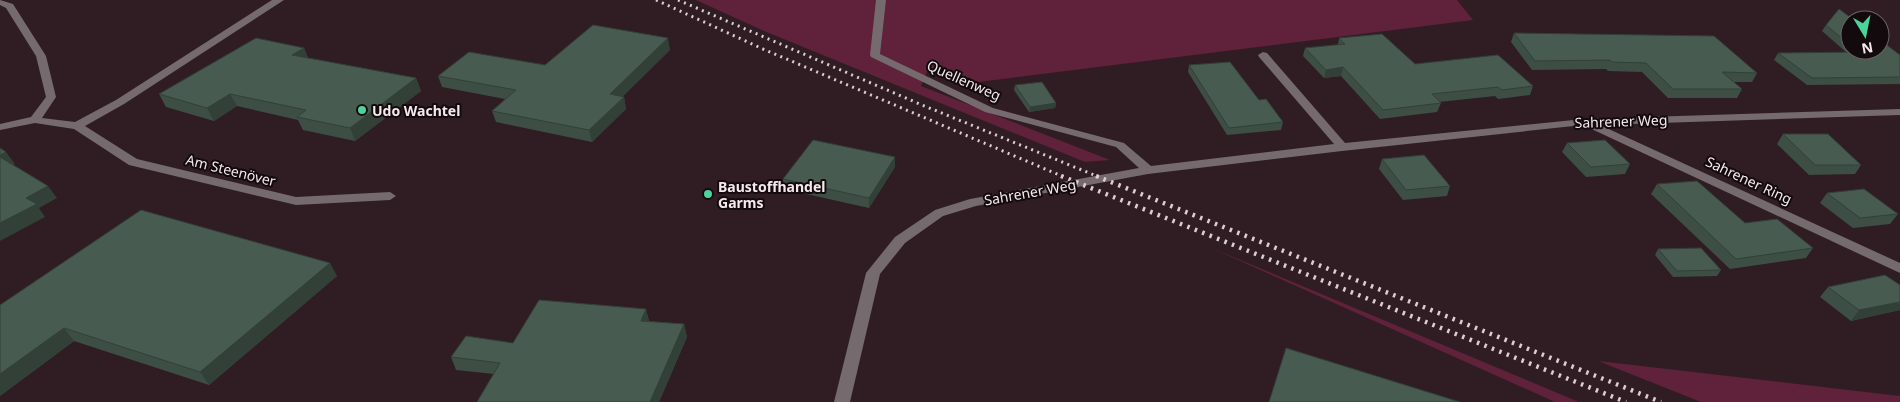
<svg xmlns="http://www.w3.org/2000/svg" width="1900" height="402" viewBox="0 0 1900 402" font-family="'Noto Sans',sans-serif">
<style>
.green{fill:#60213a}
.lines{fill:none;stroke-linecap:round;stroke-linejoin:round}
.minor{fill:#756a6d;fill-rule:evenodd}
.rail-far1{stroke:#dbcdd2;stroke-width:3;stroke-dasharray:2 4.5;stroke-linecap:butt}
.rail{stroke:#dbcdd2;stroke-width:4.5;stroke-dasharray:2.5 5.5;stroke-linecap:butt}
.wall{fill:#3d4e45}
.shaded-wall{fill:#324038}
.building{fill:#475b50;stroke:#324038}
.poi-dot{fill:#4cd39a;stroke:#120a0c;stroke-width:2}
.labels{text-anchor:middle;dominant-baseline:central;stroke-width:4;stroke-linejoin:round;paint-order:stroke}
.street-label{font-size:14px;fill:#f6e9ed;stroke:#120a0c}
.poi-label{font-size:14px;font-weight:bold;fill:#f6e9ed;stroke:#120a0c;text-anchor:start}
</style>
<rect width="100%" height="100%" fill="#2f1d23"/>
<!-- green -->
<path class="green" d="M696 0H1457L1473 20 971 83 929 67 921 86 1110 160 1085 162 764 31Z
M1207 246 1579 402H1555Z
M1598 361 1900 396V402H1701Z"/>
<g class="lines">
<!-- minor -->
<path class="minor" d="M0 0 13 4 46 56 56 97 42 118 75 122 116 100 272 0H284L124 104 85 126 137 159 296 197 390 192 396 196 390 200 296 205 129 165 74 129 35 123 0 130V124L31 117 46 97 36 56 6 8 0 5Z
M876 0H886L880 54 993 108 1124 143 1151 166 1334 144 1259 57 1258 55 1263 52 1267 53 1345 143 1584 119 1900 109V115L1600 125 1900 263V273L1583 125 1342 151 1148 174 976 206 943 216 905 243 880 274 850 402H834L866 273 895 237 935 210 970 199 1139 168 1116 147 985 112 871 57 870 55Z"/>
<!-- rail-far1 -->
<path class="rail-far1" d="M656 0 763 49 1064 177
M678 0 922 105 1099 177"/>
<!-- rail -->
<path class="rail" d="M1061 176 1626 402
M1096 176 1661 402"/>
</g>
<!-- wall -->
<path class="wall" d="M1850 20V50H1880L1900 55V84L1807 85 1774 60 1778 53H1847L1822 31 1826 25Z
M1514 33 1757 73 1752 82H1733L1742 89 1737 98H1668L1642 72 1608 71 1606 69 1532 70 1511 42Z
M1339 38 1415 64 1533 86 1530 95 1498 99 1495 96 1439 102 1441 103 1437 112 1380 119 1341 76 1324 78 1303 56 1305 48 1338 45Z
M304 48 308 58 416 78 421 91 355 141 303 130 298 120 237 106 214 121 166 107 159 94Z
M670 50 622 97H624L626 109 592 142 496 122 492 111 505 99 442 87 438 76 545 65Z
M1189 65 1259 100 1283 122 1281 130 1227 135 1188 72Z
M1015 85 1056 103 1055 108 1029 112 1014 90Z
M1783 134 1861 165 1855 174 1809 175 1777 144Z
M1567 143 1630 164 1625 174 1586 177 1562 152Z
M1382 159 1450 186 1447 196 1403 200 1379 169Z
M895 167 869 208 784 189 783 179Z
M1657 184 1745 223 1813 248 1806 258 1730 269 1651 194Z
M1827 193 1898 214 1890 224 1853 228 1820 203Z
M1658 249 1721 270 1717 276 1673 277 1655 255Z
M337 276 209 385 74 341 0 396V305Z
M1900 285V310L1851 321 1820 297 1828 287Z
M646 309 649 321 684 324 687 337 659 402H477L494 374 456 370 451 357 513 343Z"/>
<!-- shaded-wall -->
<path class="shaded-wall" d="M668 38 670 50 613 106 610 94Z
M304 48 309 60 292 55Z
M1343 67 1341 76 1324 78 1326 70Z
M416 78 421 91 355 141 350 128Z
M230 94 237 106 214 121 207 108Z
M624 97 626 109 592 142 589 130Z
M1056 103 1055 108 1029 112 1030 107Z
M6 152 15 164 7 168 0 158V155Z
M895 157V167L869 208V198Z
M48 186 57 198 39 208 45 217 0 241V223L26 198Z
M330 263 337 276 209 385 200 372Z
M1900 302V310L1851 321 1859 310Z
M646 309 649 322 641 321Z
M684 324 687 337 659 402H650Z
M64 328 74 341 0 396V374Z"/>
<!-- building -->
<path class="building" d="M1839 9 1854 20H1850V45L1826 25Z
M593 25 668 38 610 94 624 97 589 130 492 111 516 90 438 76 469 52 545 65Z
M1514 33 1714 36 1757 73 1722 72 1742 89H1673L1646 63 1612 62 1610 60 1535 61Z
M1382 34 1415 64 1498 55 1533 86 1502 90 1498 87 1432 94 1441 103 1383 110 1343 67 1326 70 1305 48 1345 44 1339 38Z
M256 38 304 48 292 55 416 78 350 128 297 117 306 110 230 94 207 108 159 94Z
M1880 40 1900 55V77L1812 78 1778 53 1860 52 1857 50H1880Z
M1230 62 1259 100 1266 99 1283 122 1229 128 1189 65Z
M1042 82 1056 103 1030 107 1015 85Z
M1783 134H1828L1861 165H1815Z
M813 140 895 157 869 198 783 179Z
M1605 140 1630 164 1591 167 1567 143Z
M0 148 6 152 0 155Z
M1424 155 1450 186 1406 190 1382 159Z
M0 157 48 186 26 198 37 204 0 223Z
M1697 181 1745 223 1777 219 1813 248 1736 259 1657 184Z
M1864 189 1898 214 1860 218 1827 193Z
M141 210 330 263 200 372 64 328 0 374V305Z
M1701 248 1721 270 1677 271 1658 249Z
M1885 275 1900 285V302L1859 310 1828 287Z
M539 300 646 309 641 321 684 324 650 402H477L500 363 451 357 466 336 513 343Z
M1286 348 1460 402H1269Z"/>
<!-- markers -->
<g class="poi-dot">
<circle cx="362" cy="110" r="5"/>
<circle cx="708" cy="194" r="5"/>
</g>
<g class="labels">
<!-- street labels -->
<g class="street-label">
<text transform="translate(964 80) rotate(24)">Quellenweg</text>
<text transform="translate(1621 121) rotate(-2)">Sahrener Weg</text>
<text transform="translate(231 170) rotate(14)">Am Steenöver</text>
<text transform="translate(1749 180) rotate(25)">Sahrener Ring</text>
<text transform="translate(1030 192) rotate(-10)">Sahrener Weg</text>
</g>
<!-- poi labels -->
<g class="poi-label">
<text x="372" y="110">Udo Wachtel</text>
<text x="718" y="186">Baustoffhandel<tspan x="718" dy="16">Garms</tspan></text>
</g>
</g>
<!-- north arrow -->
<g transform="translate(1865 35) rotate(170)"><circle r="24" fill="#120a0c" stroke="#6d6366"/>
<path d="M0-4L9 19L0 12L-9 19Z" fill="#4cd39a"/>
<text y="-8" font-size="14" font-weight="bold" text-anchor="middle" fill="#f6e9ed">N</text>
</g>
</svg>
